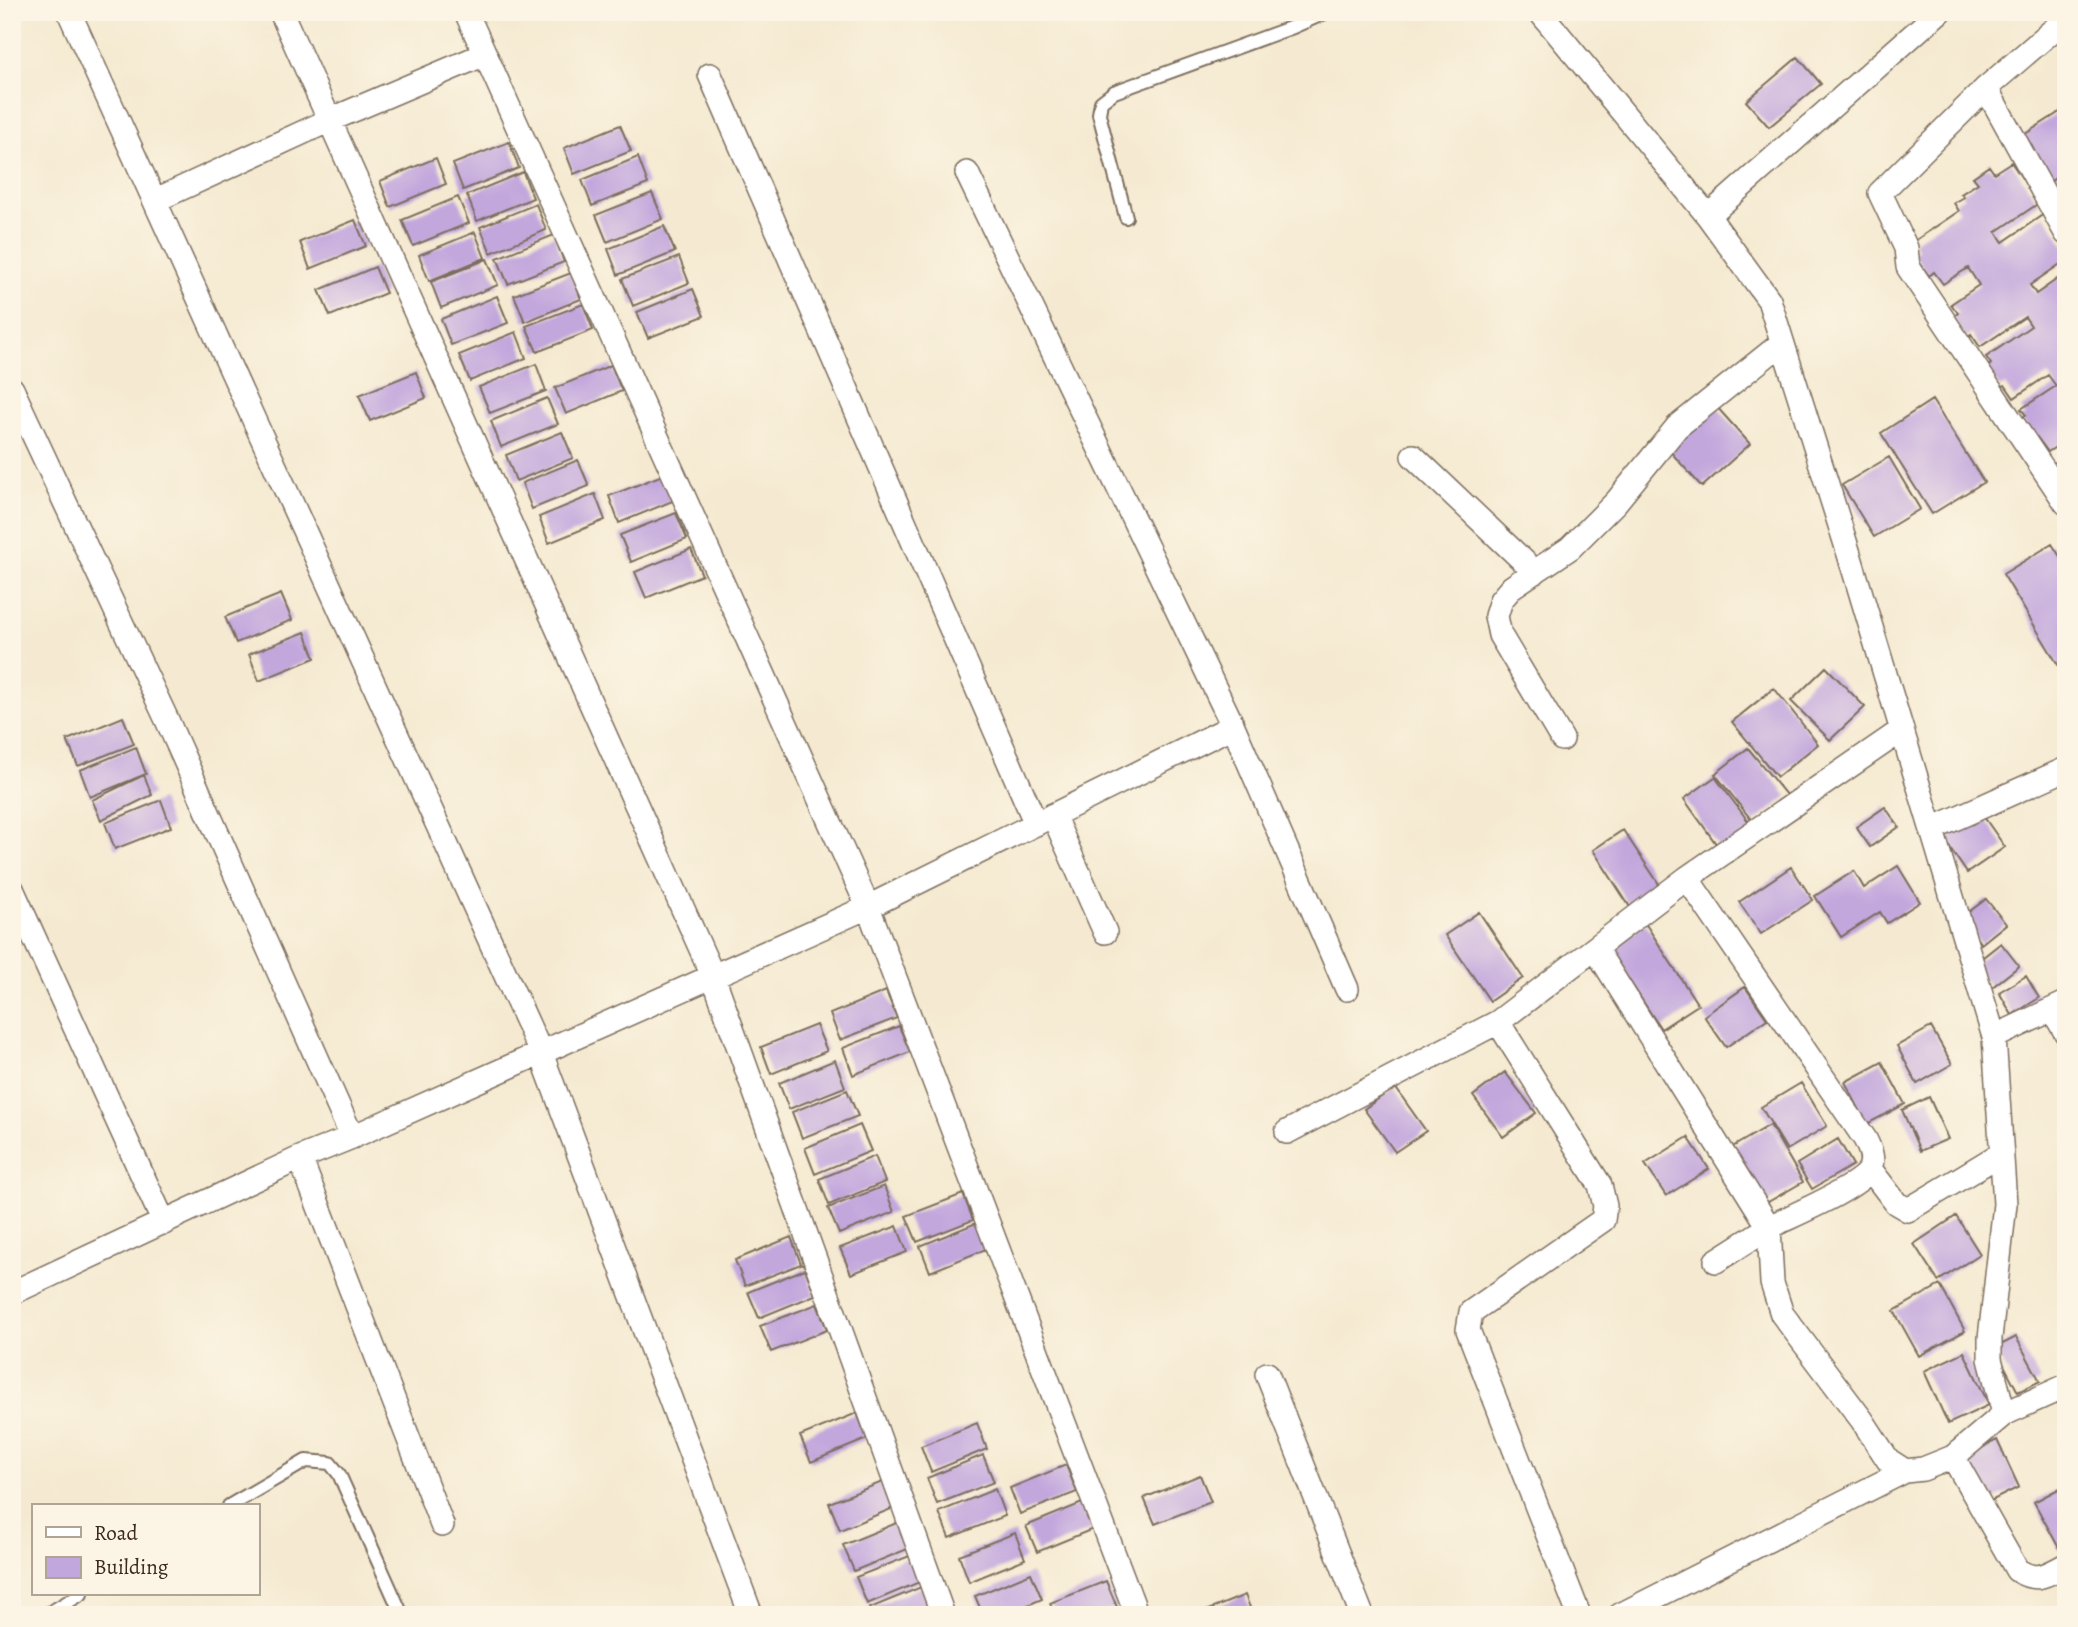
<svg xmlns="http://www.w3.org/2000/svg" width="2078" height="1627" viewBox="0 0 2078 1627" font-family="Alegreya,serif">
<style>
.building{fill:#c2a7dd}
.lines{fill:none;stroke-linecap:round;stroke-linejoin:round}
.lane-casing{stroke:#7c6d5d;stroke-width:16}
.street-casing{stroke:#7c6d5d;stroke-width:26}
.lane{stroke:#fff;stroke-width:12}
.street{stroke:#fff;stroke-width:23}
</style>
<rect width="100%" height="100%" fill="#fcf5e5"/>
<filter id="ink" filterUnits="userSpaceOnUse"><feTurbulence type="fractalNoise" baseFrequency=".0143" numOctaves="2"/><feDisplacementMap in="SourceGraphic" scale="14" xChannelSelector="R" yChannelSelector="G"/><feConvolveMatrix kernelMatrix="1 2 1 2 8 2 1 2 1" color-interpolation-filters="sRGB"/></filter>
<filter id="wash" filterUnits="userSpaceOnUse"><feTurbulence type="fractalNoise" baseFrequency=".00686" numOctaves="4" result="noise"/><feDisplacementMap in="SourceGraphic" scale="28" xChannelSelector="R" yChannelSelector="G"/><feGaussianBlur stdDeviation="1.57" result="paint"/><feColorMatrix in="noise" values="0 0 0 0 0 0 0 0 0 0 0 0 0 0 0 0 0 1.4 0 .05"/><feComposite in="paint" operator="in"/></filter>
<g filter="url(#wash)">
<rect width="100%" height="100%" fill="#f5ead1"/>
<g id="blocks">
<!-- building -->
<path class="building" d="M1798 57 1821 84 1769 127 1746 101Z
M2066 108V171L2051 181 2022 136Z
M620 125 631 151 574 174 564 148Z
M509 142 519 168 463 190 453 164Z
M638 157 648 184 592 206 582 180Z
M436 158 446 184 390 207 380 181Z
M2011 162 2039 203 1996 232 2003 242 2044 214 2066 247V260L2030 285 2036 294 2066 273V440L2048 452 2037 437 2034 439 2021 418 2026 415 2021 409 2056 386 2048 375 2014 398 2005 385 2000 388 1986 368 1991 364 1986 357 2031 326 2025 317 1980 347 1971 334 1966 338 1952 318 1958 313 1951 304 1979 285 1968 268 1943 284 1934 272 1929 276 1913 253 1918 249 1913 242 1959 211 1954 203 1964 197 1961 194 1978 183 1973 177 1989 166 1994 173Z
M523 172 533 198 477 221 467 195Z
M652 193 663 219 607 242 596 215Z
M458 197 469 223 413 246 402 220Z
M536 204 546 230 491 253 480 227Z
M355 220 366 246 310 269 300 242Z
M664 226 675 252 618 275 608 249Z
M475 232 485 258 429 281 419 255Z
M554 235 564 262 508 284 497 258Z
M679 257 689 283 633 306 622 279Z
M487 259 498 285 441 308 431 282Z
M375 267 386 293 330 316 319 290Z
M571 273 581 299 525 322 514 295Z
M693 289 704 316 648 338 637 312Z
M497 296 508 323 451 345 441 319Z
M583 304 593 330 537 352 526 326Z
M516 332 526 358 470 381 459 355Z
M536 364 546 391 490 413 479 387Z
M611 365 622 391 566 414 555 388Z
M416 372 426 398 370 421 359 395Z
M547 398 558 424 501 447 491 421Z
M1932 400 1984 482 1932 514 1881 433Z
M1716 406 1750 444 1702 487 1668 449Z
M562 432 573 458 516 481 506 455Z
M1889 457 1920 509 1874 537 1842 485Z
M578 460 589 486 532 509 522 483Z
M665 474 675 500 619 523 609 496Z
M595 494 605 520 549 543 539 517Z
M676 513 687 539 631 562 620 535Z
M2052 544 2066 566V678L2003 574Z
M691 549 702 575 646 598 635 572Z
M281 594 292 620 236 643 225 617Z
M305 632 315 658 259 681 249 654Z
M1826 667 1865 707 1830 740 1791 701Z
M1774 688 1818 744 1777 777 1732 722Z
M123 717 134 744 78 766 67 740Z
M136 747 146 774 90 797 80 770Z
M1748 748 1787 796 1754 823 1715 774Z
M144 775 152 795 101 820 92 800Z
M1715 777 1754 829 1722 852 1684 799Z
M161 800 171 827 115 849 105 823Z
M1885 807 1899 827 1870 847 1856 827Z
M1979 810 2005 847 1967 873 1942 836Z
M1623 830 1661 887 1630 907 1593 850Z
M1898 866 1920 902 1887 923 1880 912 1841 937 1815 896 1854 871 1864 888Z
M1791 867 1813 900 1761 934 1739 902Z
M1986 899 2006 924 1981 944 1961 918Z
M1479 912 1523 978 1490 1001 1445 935Z
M1645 923 1698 1005 1661 1029 1608 948Z
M2001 943 2019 966 1991 988 1973 965Z
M2026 976 2039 998 2012 1015 1999 992Z
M1745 987 1767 1019 1726 1047 1704 1016Z
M886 991 897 1018 840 1040 830 1014Z
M816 1025 827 1051 771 1074 761 1047Z
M899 1026 910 1052 853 1075 843 1048Z
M1931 1027 1952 1064 1917 1084 1897 1046Z
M835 1060 845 1087 789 1109 779 1083Z
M1882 1062 1905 1104 1867 1124 1845 1082Z
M1505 1072 1536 1113 1503 1137 1473 1096Z
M1801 1083 1827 1126 1787 1150 1761 1107Z
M1395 1087 1426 1131 1395 1152 1364 1109Z
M847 1090 858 1116 802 1138 792 1112Z
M1929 1097 1948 1139 1920 1151 1902 1110Z
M860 1125 871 1151 815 1174 805 1148Z
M1770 1125 1803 1182 1761 1206 1729 1149Z
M1688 1137 1709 1169 1666 1196 1645 1164Z
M1838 1139 1853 1165 1812 1189 1797 1164Z
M875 1156 885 1182 829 1205 819 1179Z
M884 1186 894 1212 839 1234 828 1208Z
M963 1194 973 1220 917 1242 906 1216Z
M1956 1216 1980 1254 1938 1281 1914 1244Z
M976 1223 986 1249 930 1272 920 1246Z
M897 1226 907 1252 851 1274 840 1248Z
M791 1237 801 1264 745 1286 735 1260Z
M805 1269 815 1295 759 1318 748 1292Z
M1940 1285 1965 1331 1919 1356 1894 1311Z
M817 1304 827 1330 771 1352 760 1326Z
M2016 1337 2040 1381 2018 1392 1995 1348Z
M1964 1352 1989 1405 1948 1424 1924 1371Z
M857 1413 867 1439 811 1462 800 1436Z
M977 1423 987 1449 931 1472 921 1446Z
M1997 1440 2019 1487 1987 1503 1965 1456Z
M983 1455 994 1482 937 1504 927 1478Z
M1066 1465 1077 1492 1020 1514 1010 1488Z
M1200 1475 1211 1502 1155 1524 1144 1498Z
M885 1481 896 1507 840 1530 829 1503Z
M2066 1485V1544L2059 1548 2034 1502Z
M995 1489 1005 1516 949 1538 939 1512Z
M1082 1503 1093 1529 1037 1552 1026 1526Z
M899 1522 910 1548 854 1571 843 1545Z
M1015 1533 1025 1559 969 1582 959 1555Z
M912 1555 922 1581 867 1604 856 1577Z
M1031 1573 1042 1599 1004 1615H983L975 1596Z
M1106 1581 1117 1607 1097 1615H1054L1050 1603Z
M926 1585 936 1611 927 1615H872L870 1608Z
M1245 1595 1253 1615H1196Z"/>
</g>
</g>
<g filter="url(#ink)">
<use href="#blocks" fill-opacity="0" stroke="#7c6d5d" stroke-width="2"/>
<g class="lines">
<defs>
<path id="lane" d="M1126 217 1099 114 1101 102 1114 92 1293 27 1327 12
M229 1506 306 1461 330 1463 339 1474 402 1615
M46 1615 81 1594"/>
<path id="street" d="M69 12 541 1053 751 1615
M281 12 713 976 943 1615
M466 12 485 54
M1540 12 1708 216 1769 300 1849 554 1994 1037 2005 1204 1990 1338V1359L2004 1414
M2066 19 1986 88 1880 193 1906 248 1908 267 2066 503
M710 75 1036 824
M1986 88 2066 233
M967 173 1233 726 1347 989
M156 200 330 120 485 54 868 907 1137 1615
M1708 216 1939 12
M12 389 167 720 352 1137
M1413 456 1535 572
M1562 739 1500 635 1496 616 1501 600 1512 587 1570 548 1616 502 1677 427 1782 343
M1053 815 1105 932
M1932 829 2066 769
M1687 878 1865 1139C1870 1149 1875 1160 1869 1170 1857 1189 1791 1216 1769 1227L1772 1283 1782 1314 1862 1420 1888 1460 1905 1471
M12 889 164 1223
M1595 948 1769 1227 1716 1261
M2053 1011 2066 1033
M1498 1022 1600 1185 1605 1206 1603 1220 1471 1312 1468 1330 1579 1615
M1994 1037 2066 1003
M1287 1132 1498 1022 1687 878 1902 730
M300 1158 352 1137 868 907 1233 726
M1870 1169 1896 1203 1908 1210 2002 1153
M12 1293 300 1158 442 1525
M1267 1374 1362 1615
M1953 1457 2004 1414 2066 1386
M1620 1615 1905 1471 1923 1469 1953 1457 2017 1570C2037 1583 2046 1575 2066 1565"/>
</defs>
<!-- lane casing -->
<use href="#lane" class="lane-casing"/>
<!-- street casing -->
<use href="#street" class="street-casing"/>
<!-- lane -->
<use href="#lane" class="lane"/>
<!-- street -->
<use href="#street" class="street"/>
</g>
</g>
<!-- margin -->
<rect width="2078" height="1627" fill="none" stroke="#fcf5e5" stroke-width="42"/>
<!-- legend -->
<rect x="32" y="1504" width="228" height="91" fill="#fcf5e5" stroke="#afa495" stroke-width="2"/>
<rect x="46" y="1527" width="35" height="10" fill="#ffffff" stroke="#afa495" stroke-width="2"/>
<text x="94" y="1540" font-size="21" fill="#3b2a1e">Road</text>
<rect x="46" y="1557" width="35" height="21" fill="#c2a7dd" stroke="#afa495" stroke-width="2"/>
<text x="94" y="1574" font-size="21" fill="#3b2a1e">Building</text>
</svg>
